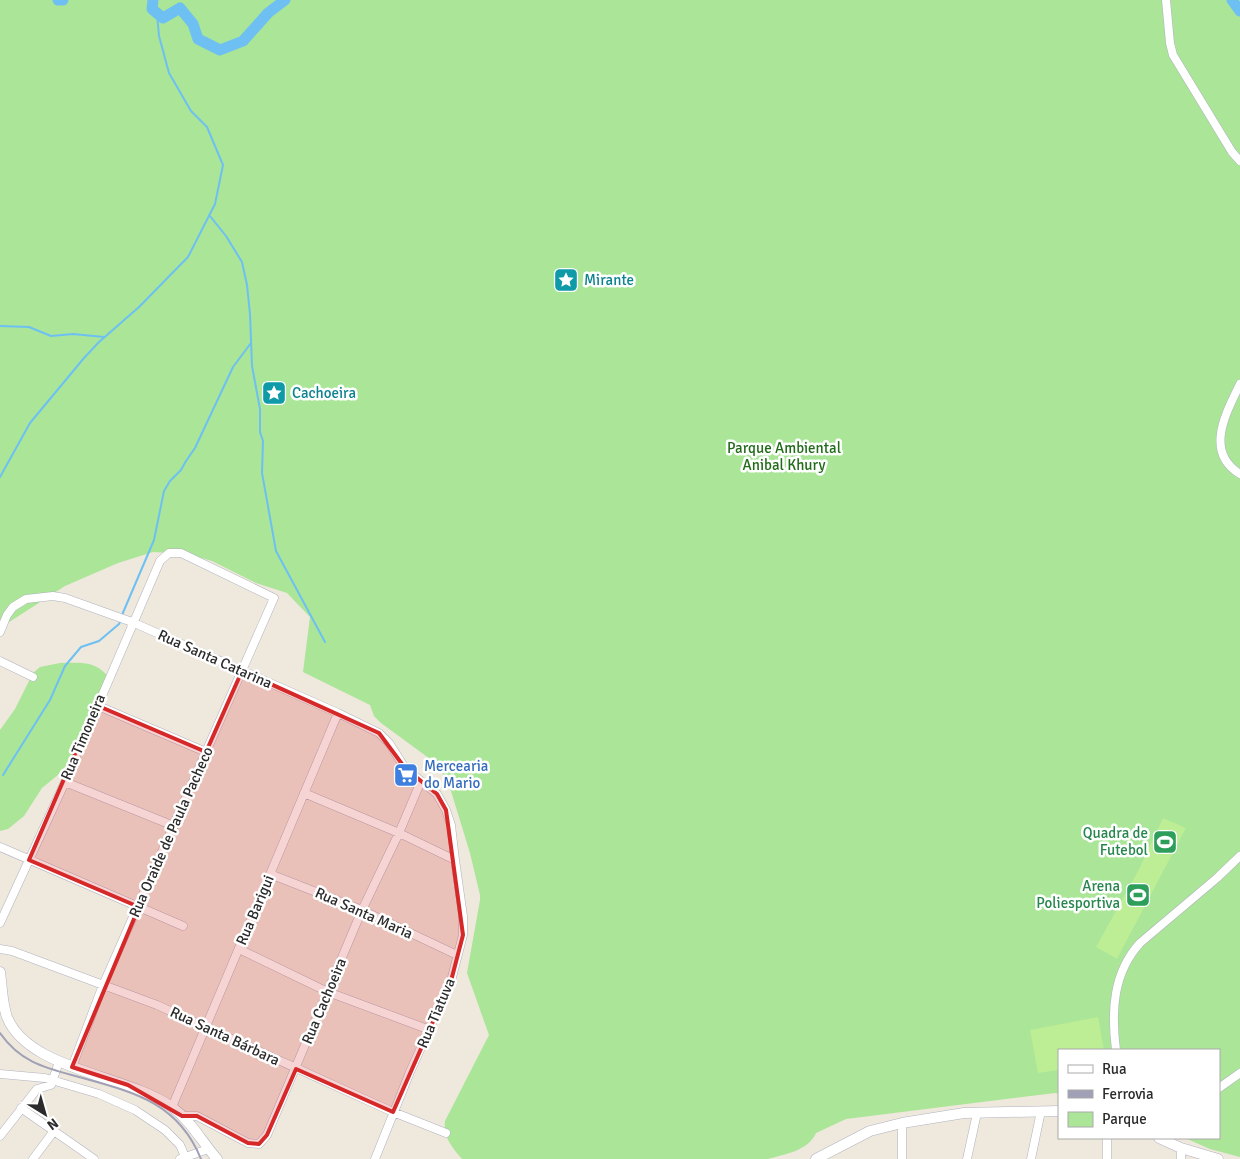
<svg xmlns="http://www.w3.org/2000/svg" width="1240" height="1159" viewBox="0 0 1240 1159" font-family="Signika,sans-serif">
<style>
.green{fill:#aae598}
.pitch{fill:#bded94}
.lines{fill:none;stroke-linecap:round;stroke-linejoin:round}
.stream{stroke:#6ec0f2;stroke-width:2}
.river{stroke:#6ec0f2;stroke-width:11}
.minor-casing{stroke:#b1b2bf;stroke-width:9}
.secondary-casing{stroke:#b1b2bf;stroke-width:11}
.minor{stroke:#fff;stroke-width:8}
.secondary{stroke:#fff;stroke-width:10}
.rail{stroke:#a0a0b6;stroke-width:2}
.marked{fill:#d62828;fill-opacity:0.2;stroke:#d62828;stroke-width:4;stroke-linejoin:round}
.labels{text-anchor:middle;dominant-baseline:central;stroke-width:5;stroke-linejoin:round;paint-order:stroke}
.culture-label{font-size:15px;fill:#0d838f;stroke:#fff;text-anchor:start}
.park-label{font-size:15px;fill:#206c18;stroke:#fff}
.street-label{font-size:15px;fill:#2b2b2b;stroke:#fff}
.shop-label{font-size:15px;fill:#366cbe;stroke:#fff;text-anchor:start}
.leisure-label{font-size:15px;fill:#27864d;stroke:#fff;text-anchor:end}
</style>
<rect width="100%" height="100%" fill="#eee8dd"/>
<!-- green -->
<path class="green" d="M0 0H1240V1157L1210 1149 1185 1138H1219V1050H1059V1094L1055 1093 846 1119 816 1133C808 1151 785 1154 768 1159H462C452 1147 443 1137 445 1121L489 1035 467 973 480 900V895L470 853 447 778 426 756 381 723 374 716 370 705 303 672 310 617 287 593 256 583 212 561 188 554 153 552 118 563 65 586 0 628Z
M60 663C79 663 93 660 107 675L70 765 42 788 24 816 8 829 0 831V730L15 709 33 673 40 667Z"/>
<!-- pitch -->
<path class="pitch" d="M1163 818 1186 828 1117 959 1096 947 1138 871Z
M1098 1017 1104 1050H1059V1070L1038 1073 1030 1030Z"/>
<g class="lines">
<!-- stream -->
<path class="stream" d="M210 216 226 236 242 262 247 285 250 314 252 366 260 409V432L263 441 262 473 276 551 325 642
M0 326 29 327 51 336 73 334 104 337
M0 477 30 423 84 358 99 342 139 307 188 257 215 204 223 165 207 127 191 111 169 73 159 36 157 14
M122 615 154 540 164 491 170 481 181 470 186 461 195 448 233 367 251 343
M3 775 50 700 65 666 81 647 99 641 119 624 121 620"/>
<!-- river -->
<path class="river" d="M58 0H63
M153 0 152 9 163 18 180 8 193 24 198 39 220 50 243 41 268 13 285 0
M1232 0 1240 11"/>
<defs>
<path id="minor" d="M1166 0 1170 43 1173 55 1232 152 1240 161
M1240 384C1226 413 1204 452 1240 474
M0 632 7 615 13 607 26 599 53 596 65 598 132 622 338 713 379 733 389 743 405 768 437 794 446 810 451 825 455 860 463 916V935L451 981 410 1072 375 1159
M0 661 33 677
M96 705 206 752
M65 782 174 826
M304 793 399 833 455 860
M0 847 183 926
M270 874 362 910 457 955
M0 923 65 782 160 561 169 553H181L274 598 103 985 72 1067
M0 949 12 951 157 1005 393 1112 446 1133
M239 949 328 992 430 1030
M1116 1050C1111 1011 1113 973 1140 943L1217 878 1240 856
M0 1074 45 1078 99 1094 135 1110 165 1130 180 1145 186 1159
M1219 1088 1240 1073
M172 1107 338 713
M21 1108 94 1159
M182 1116H197L248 1143 259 1144 267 1135 362 910 399 833 421 781
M902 1123V1159
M0 1136 37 1089 51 1085 59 1062
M1107 1138V1159
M33 1159 54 1131
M180 1159 208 1149
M967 1159 977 1113
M1031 1159 1041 1111
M1181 1159V1148"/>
<path id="secondary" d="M0 972C2 986 2 1003 7 1017 28 1070 127 1075 172 1107 191 1121 202 1142 217 1159
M1159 1138 1181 1148 1218 1159
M816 1159 870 1131 902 1123 964 1113 1059 1111"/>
</defs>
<!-- minor casing -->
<use href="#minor" class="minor-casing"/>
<!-- secondary casing -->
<use href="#secondary" class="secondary-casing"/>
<!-- minor -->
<use href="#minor" class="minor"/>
<!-- secondary -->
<use href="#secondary" class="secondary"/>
<!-- rail -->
<path class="rail" d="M0 1033C21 1063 46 1068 79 1077 133 1092 178 1102 201 1159"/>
</g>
<!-- marked area -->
<path class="marked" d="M242 671 379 733 405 768 437 794 446 810 463 935 451 981 393 1112 296 1069 267 1135 259 1144 248 1143 197 1116H182L128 1085 72 1067 139 907 29 860 96 705 206 752Z"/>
<!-- icons -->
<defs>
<symbol id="sight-square" viewBox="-11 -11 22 22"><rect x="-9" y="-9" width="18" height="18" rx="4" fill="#0f9aa8" stroke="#fff"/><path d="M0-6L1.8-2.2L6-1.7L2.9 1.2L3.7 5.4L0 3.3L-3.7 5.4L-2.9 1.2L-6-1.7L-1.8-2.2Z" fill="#fff"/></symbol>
<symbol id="supermarket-square" viewBox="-11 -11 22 22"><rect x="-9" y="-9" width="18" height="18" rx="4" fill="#3f7fe0" stroke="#fff"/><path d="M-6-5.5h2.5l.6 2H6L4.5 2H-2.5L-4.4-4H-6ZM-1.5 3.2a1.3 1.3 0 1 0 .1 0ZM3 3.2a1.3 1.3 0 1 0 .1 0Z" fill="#fff"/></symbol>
<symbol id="stadium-square" viewBox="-11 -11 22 22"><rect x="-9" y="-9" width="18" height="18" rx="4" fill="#2e9e5b" stroke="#fff"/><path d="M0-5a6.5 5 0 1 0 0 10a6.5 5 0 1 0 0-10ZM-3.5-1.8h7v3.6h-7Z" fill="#fff"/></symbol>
</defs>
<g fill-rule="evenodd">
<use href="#sight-square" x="552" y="266" width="28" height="28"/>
<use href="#sight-square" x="260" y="379" width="28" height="28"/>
<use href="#supermarket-square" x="392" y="761" width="28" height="28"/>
<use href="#stadium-square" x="1151" y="828" width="28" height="28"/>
<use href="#stadium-square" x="1124" y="881" width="28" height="28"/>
</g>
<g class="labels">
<!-- culture labels -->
<g class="culture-label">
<text x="584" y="280">Mirante</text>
<text x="292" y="393">Cachoeira</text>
</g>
<!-- park labels -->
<g class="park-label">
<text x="784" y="448">Parque Ambiental<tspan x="784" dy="17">Anibal Khury</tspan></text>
</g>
<!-- street labels -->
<g class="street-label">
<text transform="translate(215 659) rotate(24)">Rua Santa Catarina</text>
<text transform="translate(83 737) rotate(-67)">Rua Timoneira</text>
<text transform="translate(171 832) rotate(-66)">Rua Oraide de Paula Pacheco</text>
<text transform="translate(255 910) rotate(-67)">Rua Barigui</text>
<text transform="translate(364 913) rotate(24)">Rua Santa Maria</text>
<text transform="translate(324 1001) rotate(-67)">Rua Cachoeira</text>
<text transform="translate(436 1013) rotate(-67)">Rua Tiatuva</text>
<text transform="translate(225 1036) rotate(25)">Rua Santa Bárbara</text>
</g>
<!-- shop labels -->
<g class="shop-label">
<text x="424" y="766">Mercearia<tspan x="424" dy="17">do Mario</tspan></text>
</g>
<!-- leisure labels -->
<g class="leisure-label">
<text x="1148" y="833">Quadra de<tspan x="1148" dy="17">Futebol</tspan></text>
<text x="1120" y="886">Arena<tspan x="1120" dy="17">Poliesportiva</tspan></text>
</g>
</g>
<!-- legend -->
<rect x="1058" y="1049" width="162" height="90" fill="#ffffff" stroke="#aaaaaa"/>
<rect x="1068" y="1065" width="25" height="8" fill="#ffffff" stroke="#aaaaaa"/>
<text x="1102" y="1074" font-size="15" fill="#2b2b2b">Rua</text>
<rect x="1068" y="1090" width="25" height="8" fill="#a0a0b6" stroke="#aaaaaa"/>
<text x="1102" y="1099" font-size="15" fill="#2b2b2b">Ferrovia</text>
<rect x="1068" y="1112" width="25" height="15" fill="#aae598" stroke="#aaaaaa"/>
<text x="1102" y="1124" font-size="15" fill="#2b2b2b">Parque</text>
<!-- north arrow -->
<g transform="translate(45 1114) rotate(143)" stroke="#ffffff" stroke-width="4" paint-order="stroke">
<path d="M0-4L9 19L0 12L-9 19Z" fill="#2b2b2b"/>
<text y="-8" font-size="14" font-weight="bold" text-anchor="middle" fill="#2b2b2b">N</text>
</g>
</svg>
